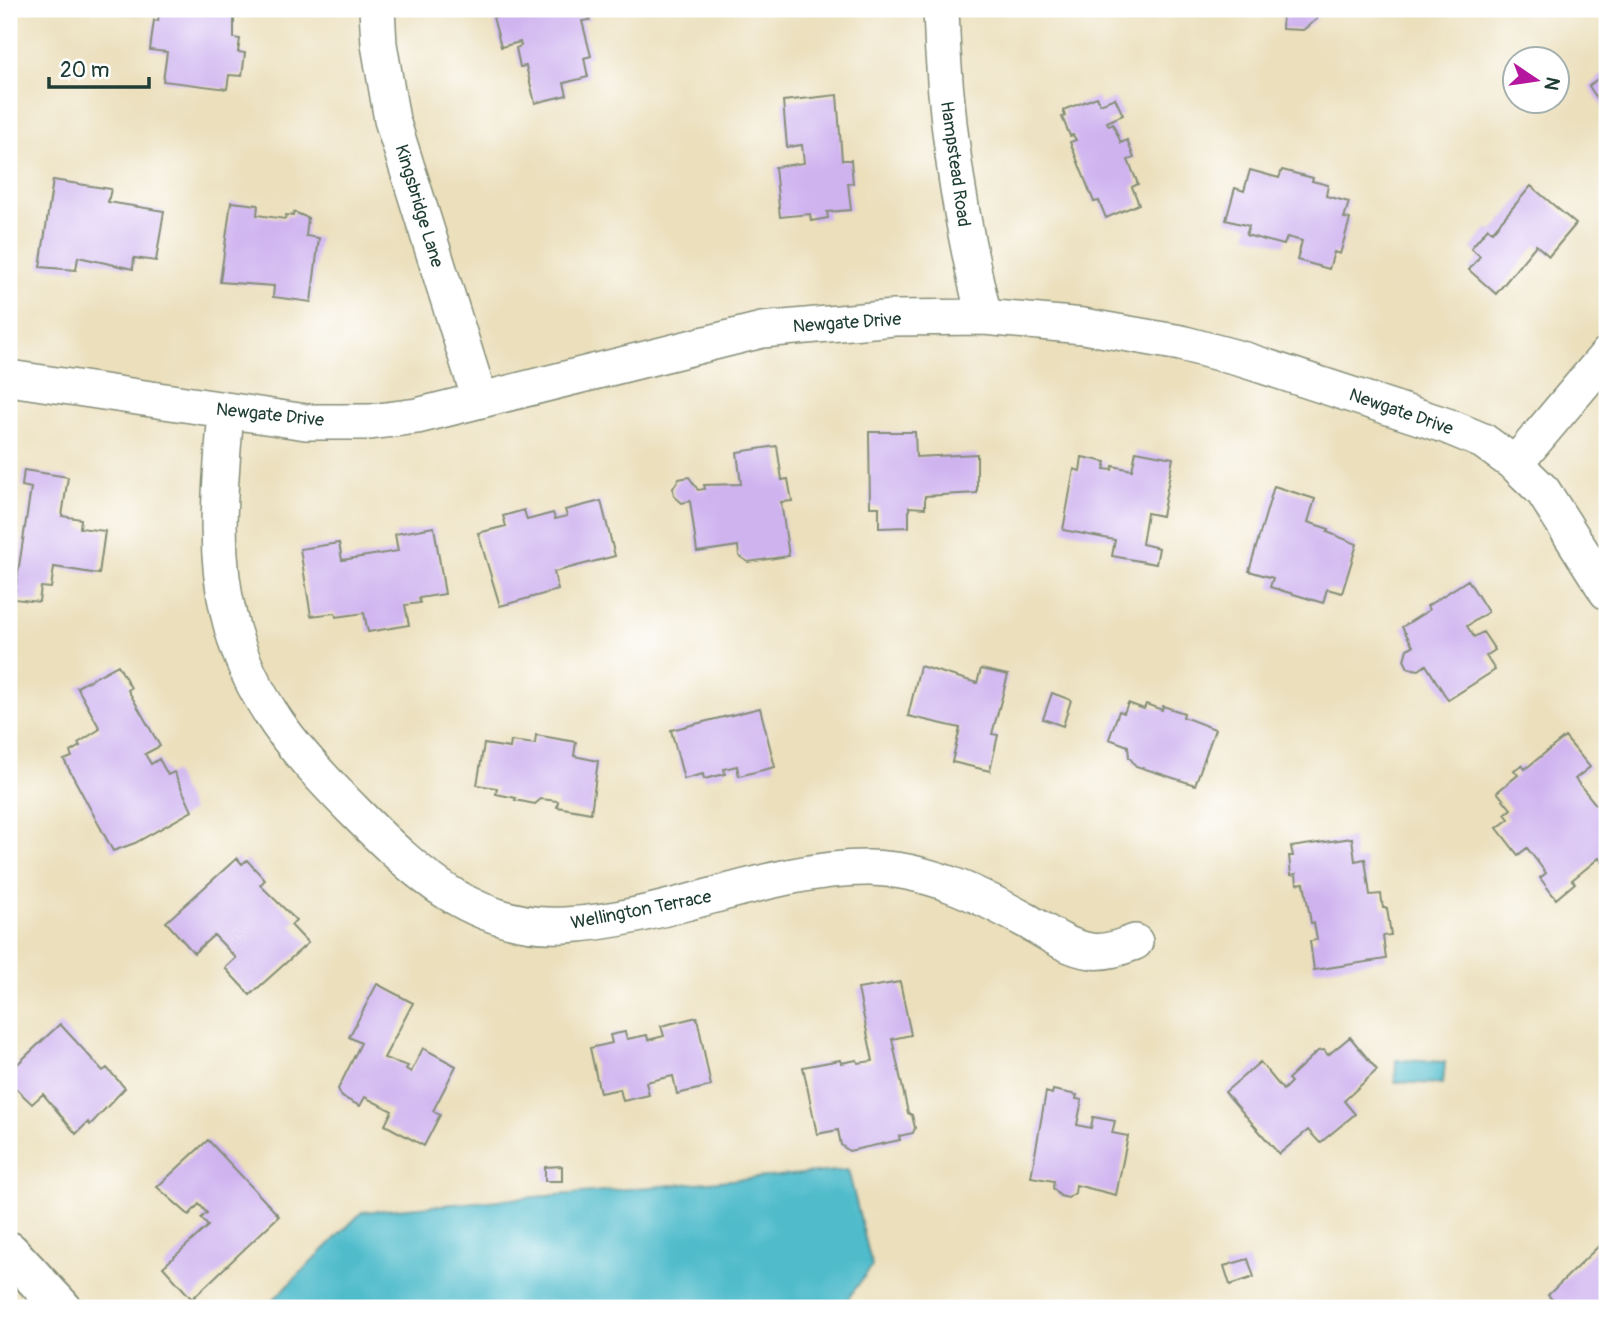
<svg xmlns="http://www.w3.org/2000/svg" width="1616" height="1317" viewBox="0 0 1616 1317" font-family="Pangolin,sans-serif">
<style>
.water{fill:#4fbbcb;stroke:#377c80;stroke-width:2}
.building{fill:#cfb3ef}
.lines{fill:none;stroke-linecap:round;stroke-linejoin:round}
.minor-casing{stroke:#858e78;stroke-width:38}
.tertiary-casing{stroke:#858e78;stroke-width:42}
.minor{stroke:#fff;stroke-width:35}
.tertiary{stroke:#fff;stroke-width:38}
.labels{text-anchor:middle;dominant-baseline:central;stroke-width:7;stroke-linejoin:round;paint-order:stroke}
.street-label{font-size:18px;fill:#1f3d34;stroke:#fff}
</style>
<rect width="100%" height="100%" fill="#fff"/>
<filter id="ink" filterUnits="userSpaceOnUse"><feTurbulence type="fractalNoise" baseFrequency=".0143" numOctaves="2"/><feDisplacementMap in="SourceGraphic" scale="14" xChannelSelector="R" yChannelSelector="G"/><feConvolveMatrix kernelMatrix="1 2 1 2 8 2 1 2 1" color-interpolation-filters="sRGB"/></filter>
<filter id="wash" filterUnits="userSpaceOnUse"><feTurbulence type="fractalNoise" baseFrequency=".00686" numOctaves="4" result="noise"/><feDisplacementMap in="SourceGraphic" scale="28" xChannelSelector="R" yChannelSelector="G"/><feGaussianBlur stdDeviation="1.57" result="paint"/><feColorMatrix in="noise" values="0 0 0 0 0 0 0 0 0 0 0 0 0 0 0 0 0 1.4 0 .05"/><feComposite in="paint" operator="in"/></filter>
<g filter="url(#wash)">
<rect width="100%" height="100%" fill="#ebdfbc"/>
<!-- water -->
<path class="water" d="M1396 1060 1445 1062 1443 1084 1395 1082Z
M848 1170 872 1266 841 1308H265L362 1212Z"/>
<g id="blocks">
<!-- building -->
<path class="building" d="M160 9H234V38L240 39 238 52 245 53 242 76 229 75 227 89 163 81 167 52 150 50 154 20 158 21Z
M496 9H587L590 20 582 21 591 56 584 58 588 77 564 83 567 95 535 103 526 66 520 67 516 48 521 46 520 42 501 47 493 17 498 16Z
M1283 9H1317V19L1303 30 1282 29Z
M1607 71V114L1589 86Z
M837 95 842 160H851L853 183H848L851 210 827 212 828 218 811 221 810 214 780 217 775 167 804 163 802 145 787 147 783 101Z
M1097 97 1100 104 1115 98 1123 115 1107 122 1109 126 1113 124 1121 143 1127 140 1134 158 1128 160 1138 184 1132 187 1139 204 1106 218 1099 201 1094 202 1070 142 1076 140 1073 135 1070 136 1062 117 1065 116 1063 110Z
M1250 170 1279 178 1282 170 1313 178 1312 181 1328 185 1326 196 1349 202 1344 218 1350 219 1340 254 1334 252 1329 269 1297 260 1302 241 1287 237 1284 245 1246 235 1249 226 1226 220 1235 188 1244 191Z
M53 180 111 189 108 202 164 211 156 261 134 258 133 269 78 257 76 270 40 267Z
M1531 186 1576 224 1549 256 1536 245 1496 294 1469 270 1480 256 1471 248 1488 228 1492 232Z
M231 202 258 205 257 215 285 219 286 215 293 216 294 212 308 218 306 236 319 238 311 302 273 297 274 286 220 282Z
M869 432H915L916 457 977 454V493L925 496V508L909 507V527L879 528V507H870Z
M777 446 782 480 788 479 792 501 781 502 789 556 748 562 739 556 738 546 697 552 690 501 682 503 674 496 673 488 679 479 689 477 698 490 705 489 704 485 741 484 737 452Z
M1136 451 1173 458 1162 516 1147 513 1142 544 1159 548 1156 564 1112 556 1115 540 1063 530 1074 469 1080 471 1082 457 1106 462 1104 469 1112 470 1113 466 1132 470Z
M24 470 68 477 62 516 81 519 80 528 105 531 99 574 54 567 51 588 41 587 39 602 14 599 31 488 22 486Z
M1274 486 1315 499 1308 522 1329 529 1327 532 1357 544 1342 593 1327 589 1323 603 1270 587 1273 578 1249 571Z
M601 501 615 556 554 572 558 590 500 606 478 533 506 526 503 516 524 510 527 520 553 513 555 519 567 516 565 510Z
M434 527 445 594 419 598 420 603 405 605 409 625 368 632 364 613 336 617 335 613 311 616 300 549 339 543 342 560 398 551 395 534Z
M1468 580 1488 612 1467 626 1474 637 1483 632 1495 650 1486 656 1495 670 1448 700 1426 665 1419 670 1408 668 1404 660 1407 649 1413 646 1402 627 1429 610 1427 606Z
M118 665 131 688 128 690 160 746 145 754 151 764 159 759 168 775 174 772 192 811 135 843 113 851 64 760 72 757 70 752 80 746 78 743 100 729 77 687Z
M920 666 977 683 981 669 1008 675 992 734 998 735 990 771 952 762 960 728 908 716Z
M1052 693 1071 700 1063 726 1043 719Z
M1128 703 1144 709 1146 704 1162 710 1163 706 1184 713 1183 717 1215 729 1195 785 1136 766 1129 757 1128 746 1109 739 1119 711 1124 713Z
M760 708 775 767 739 776 737 766 724 769 725 774 704 779 703 774 684 779 671 730Z
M536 735 576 742 574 756 598 761 591 813 557 807 558 801 541 799 535 804 515 800 516 798 496 794 497 788 477 785 484 744 510 748 511 741 535 744Z
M1565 737 1590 767 1575 779 1607 818V858L1602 862 1599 858 1572 880 1575 883 1556 899 1540 878 1546 873 1527 848 1518 855 1497 828 1509 819 1505 814 1511 809 1497 792 1518 775 1514 770 1522 765 1525 769Z
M1352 838 1355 861 1365 859 1370 895 1381 894 1383 908H1387L1391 935 1383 936 1386 959 1314 970 1310 941 1317 940 1314 923H1311L1304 883 1297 884 1296 874 1291 875 1289 856H1293L1291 847Z
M237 858 242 864 247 860 265 880 260 885 296 920 291 925 308 943 250 995 225 968 236 958 214 935 194 953 166 922Z
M900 982 911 1035 892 1039 908 1113 912 1115 915 1128 913 1133 899 1136 900 1140 849 1151 841 1145 838 1130 817 1134 803 1067 840 1060 841 1063 857 1060 858 1063 873 1061 858 989Z
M377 984 413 1003 384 1058 408 1066 406 1069 411 1072 423 1048 456 1066 433 1111 440 1115 424 1146 385 1125 392 1111 365 1097 360 1106 342 1097 338 1089 361 1043 349 1037Z
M697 1017 711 1086 677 1094 673 1076 646 1082 649 1095 623 1101 620 1089 600 1093 590 1048 612 1043 610 1035 625 1032 627 1039 647 1035 648 1040 664 1036 661 1026Z
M60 1024 103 1071 107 1068 125 1088 90 1125 88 1122 76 1134 43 1094 32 1104 9 1082V1072Z
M1350 1037 1377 1070 1344 1101 1355 1114 1320 1143 1308 1130 1279 1154 1225 1092 1260 1062 1283 1090 1291 1082 1288 1079 1318 1051 1324 1050 1328 1055Z
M1053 1090 1077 1095 1076 1099 1082 1100 1077 1125 1091 1128 1093 1117 1115 1121 1112 1133 1128 1136 1116 1195 1076 1185 1075 1193 1068 1198 1060 1196 1053 1188 1054 1181 1031 1177 1046 1092 1052 1094Z
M208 1140 279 1216 192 1299 163 1267 208 1226 201 1218 207 1213 199 1204 189 1215 157 1187Z
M562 1166V1181H545V1167Z
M1607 1238V1306L1560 1308 1548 1295Z
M1248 1259 1254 1277 1230 1285 1224 1266Z"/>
</g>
</g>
<g filter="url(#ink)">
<use href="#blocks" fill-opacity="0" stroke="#858e78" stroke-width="2"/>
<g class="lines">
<defs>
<path id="minor" d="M377 9 379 44 392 120 480 400
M941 9C944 116 959 213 984 317
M9 378 306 422H370L417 416 762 330 894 318 984 317 1083 326 1181 343 1245 360 1447 426 1483 441 1515 464 1543 491 1607 592
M226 411C221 480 212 548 229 616 248 699 298 755 357 814 416 873 475 930 565 925 668 920 768 867 870 868 927 869 978 894 1027 921 1046 932 1068 948 1091 951 1107 953 1121 947 1135 942
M1515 464 1607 355"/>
<path id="tertiary" d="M9 1251 62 1308"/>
</defs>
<!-- minor casing -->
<use href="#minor" class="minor-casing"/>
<!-- tertiary casing -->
<use href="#tertiary" class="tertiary-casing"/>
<!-- minor -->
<use href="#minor" class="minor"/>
<!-- tertiary -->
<use href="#tertiary" class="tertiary"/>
</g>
</g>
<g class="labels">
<!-- street labels -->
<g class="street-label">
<text transform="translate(955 164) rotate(82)">Hampstead Road</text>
<text transform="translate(419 206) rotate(73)">Kingsbridge Lane</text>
<text transform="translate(847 323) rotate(-4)">Newgate Drive</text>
<text transform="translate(1401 412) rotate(19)">Newgate Drive</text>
<text transform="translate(270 415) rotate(6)">Newgate Drive</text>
<text transform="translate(641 910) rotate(-11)">Wellington Terrace</text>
</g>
</g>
<!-- margin -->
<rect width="1616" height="1317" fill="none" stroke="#fff" stroke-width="35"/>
<!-- north arrow -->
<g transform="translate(1536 80) rotate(103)"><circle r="33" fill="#ffffff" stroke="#a5b1ae" stroke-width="2"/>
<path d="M0-5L12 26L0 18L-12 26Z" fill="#b5179e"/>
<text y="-10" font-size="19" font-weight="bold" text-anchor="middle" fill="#1f3d34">N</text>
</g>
<!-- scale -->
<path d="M49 77v10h100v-10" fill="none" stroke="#1f3d34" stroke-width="3.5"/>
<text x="60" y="77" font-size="21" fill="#1f3d34" stroke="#ffffff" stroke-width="5" paint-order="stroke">20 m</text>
</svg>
